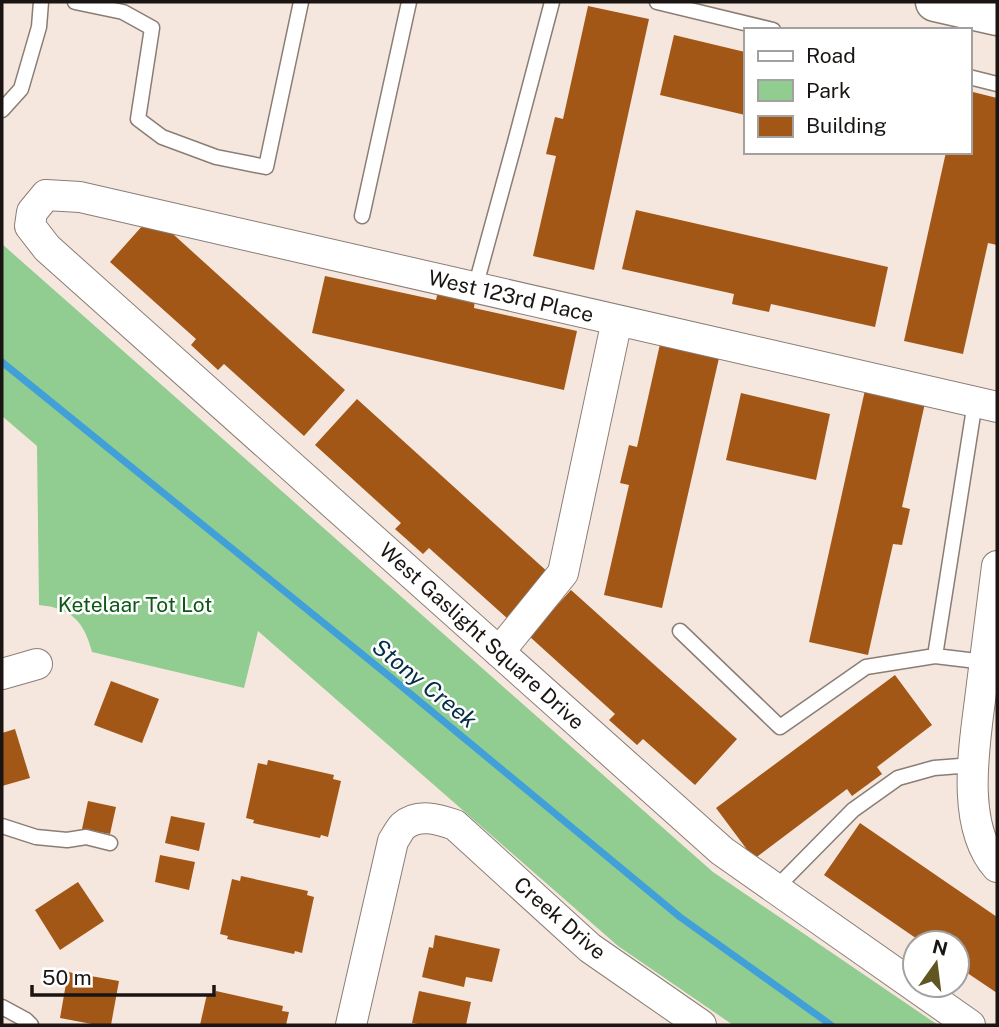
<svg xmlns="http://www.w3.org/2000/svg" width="999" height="1027" viewBox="0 0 999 1027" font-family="'Public Sans',sans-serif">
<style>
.green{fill:#91cc90}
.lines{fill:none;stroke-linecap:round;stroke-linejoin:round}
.stream{stroke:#42a0d9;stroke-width:7}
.building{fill:#a25717}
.lane-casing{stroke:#8a7d75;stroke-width:17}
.street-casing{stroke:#8a7d75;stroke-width:32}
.secondary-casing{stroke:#8a7d75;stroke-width:41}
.lane{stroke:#fff;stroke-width:14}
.street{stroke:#fff;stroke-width:30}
.secondary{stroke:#fff;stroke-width:38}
.labels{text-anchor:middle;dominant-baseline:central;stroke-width:5;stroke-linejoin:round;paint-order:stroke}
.street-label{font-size:21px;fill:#1a1512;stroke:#fff}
.park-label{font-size:21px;fill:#0c5815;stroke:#fff}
.water-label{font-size:23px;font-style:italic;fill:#042e45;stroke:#fff}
</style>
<rect width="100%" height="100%" fill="#f6e7de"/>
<!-- green -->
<path class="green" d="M2 244 713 872 938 1025H733L618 946 258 631 244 688 92 652C84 621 71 608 39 605L37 446 2 416Z"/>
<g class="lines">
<!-- stream -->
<path class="stream" d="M2 362 389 676 680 917 831 1025"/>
</g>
<!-- building -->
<path class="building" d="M588 6 649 19 594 270 533 256 556 156 546 154 555 117 563 119Z
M674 35 745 52V115L660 95Z
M969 91 997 98V245L988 243 963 354 904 341 946 152H969Z
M636 210 888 267 875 327 771 304 769 312 732 304 734 294 622 269Z
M152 215 345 390 304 436 224 364 218 370 191 345 196 339 110 262Z
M325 276 436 300 438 291 475 299 474 308 577 331 564 390 312 333Z
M660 344 719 358 662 608 604 595 629 485 620 483 629 445 637 447Z
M865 390 925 403 902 507 910 509 902 545 893 544 868 655 809 642Z
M741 393 830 414 816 480 726 460Z
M357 399 550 574 508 619 429 548 423 554 395 529 401 523 315 445Z
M571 590 737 739 695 785 643 739 637 745 609 720 615 714 529 636Z
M895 675 932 725 877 767 882 774 852 796 847 789 754 859 716 808Z
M111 681 159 699 142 743 94 725Z
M15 729 30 778 2 786V733Z
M268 760 334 775 333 779 341 781 328 837 321 835 320 838 253 823 254 820 246 818 258 763 267 765Z
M88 801 116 807 110 834 82 829Z
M171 816 205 823 199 851 165 843Z
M860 823 997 917V993L957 966V943H918L920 941 824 875Z
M160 855 195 862 189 890 155 882Z
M241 876 308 891 307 895 314 897 302 953 295 951 294 954 227 939 228 936 220 934 232 879 240 881Z
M78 882 104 921 60 950 35 910Z
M435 935 500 949 492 982 466 977 464 987 422 977 429 947 433 948Z
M68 972 119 981 111 1025H97L60 1018Z
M216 991 283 1006 282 1011 289 1012 286 1025H200L207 994 215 996Z
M419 991 471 1002 466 1025H424L412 1023Z"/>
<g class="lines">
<defs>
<path id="lane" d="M75 2 123 12 152 28 138 119 162 137 216 157 266 167 301 2
M657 2 773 30
M969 77 997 84
M2 110 21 89 39 27 41 2
M362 216 409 2
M475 288 515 142 552 2
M680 631 780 727 866 667 935 656 985 662
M935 656 975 402
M2 826 36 837 67 840 86 837 110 843
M775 889 853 810 898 778 934 768 973 765
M2 1007 26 1020 31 1025"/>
<path id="street" d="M997 566C992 605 987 644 982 684 976 737 958 823 997 867
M499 652 563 573 617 320
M2 674 37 664
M351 1025 393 841C396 837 399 830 403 826 418 813 438 819 455 825L590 948 701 1025
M970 1025 722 851 47 248 30 226 32 212 46 195 80 197 997 407"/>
<path id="secondary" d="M935 2 997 16"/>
</defs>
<!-- lane casing -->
<use href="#lane" class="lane-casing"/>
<!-- street casing -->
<use href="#street" class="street-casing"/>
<!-- secondary casing -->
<use href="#secondary" class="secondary-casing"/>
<!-- lane -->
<use href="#lane" class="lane"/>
<!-- street -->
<use href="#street" class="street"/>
<!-- secondary -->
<use href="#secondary" class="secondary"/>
</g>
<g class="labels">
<!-- street labels -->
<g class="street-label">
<text transform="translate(511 296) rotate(13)">West 123rd Place</text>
<text transform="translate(482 636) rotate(42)">West Gaslight Square Drive</text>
<text transform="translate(560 918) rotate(41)">Creek Drive</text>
</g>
<!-- park labels -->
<g class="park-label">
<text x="135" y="604">Ketelaar Tot Lot</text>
</g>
<!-- water labels -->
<g class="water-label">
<text transform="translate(425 683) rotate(39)">Stony Creek</text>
</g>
</g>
<!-- border -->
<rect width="999" height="1027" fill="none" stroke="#1a1512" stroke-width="7"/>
<!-- legend -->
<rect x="744" y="28" width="228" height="126" fill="#ffffff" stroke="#a3a1a0" stroke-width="2"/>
<rect x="758" y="51" width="35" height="10" fill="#ffffff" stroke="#a3a1a0" stroke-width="2"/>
<text x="806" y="63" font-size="21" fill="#1a1512">Road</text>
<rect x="758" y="80" width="35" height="21" fill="#91cc90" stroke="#a3a1a0" stroke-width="2"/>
<text x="806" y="98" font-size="21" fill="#1a1512">Park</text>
<rect x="758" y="116" width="35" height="21" fill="#a25717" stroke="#a3a1a0" stroke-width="2"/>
<text x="806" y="133" font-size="21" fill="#1a1512">Building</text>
<!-- north arrow -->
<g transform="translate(936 964) rotate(14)"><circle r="33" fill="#ffffff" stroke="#a3a1a0" stroke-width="2"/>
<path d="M0-5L12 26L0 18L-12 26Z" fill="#605623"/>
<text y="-10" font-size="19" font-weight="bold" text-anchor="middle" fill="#1a1512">N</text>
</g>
<!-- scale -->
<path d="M32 985v10h182v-10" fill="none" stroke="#1a1512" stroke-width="3.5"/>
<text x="42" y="985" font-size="21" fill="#1a1512" stroke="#ffffff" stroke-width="5" paint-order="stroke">50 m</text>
</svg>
